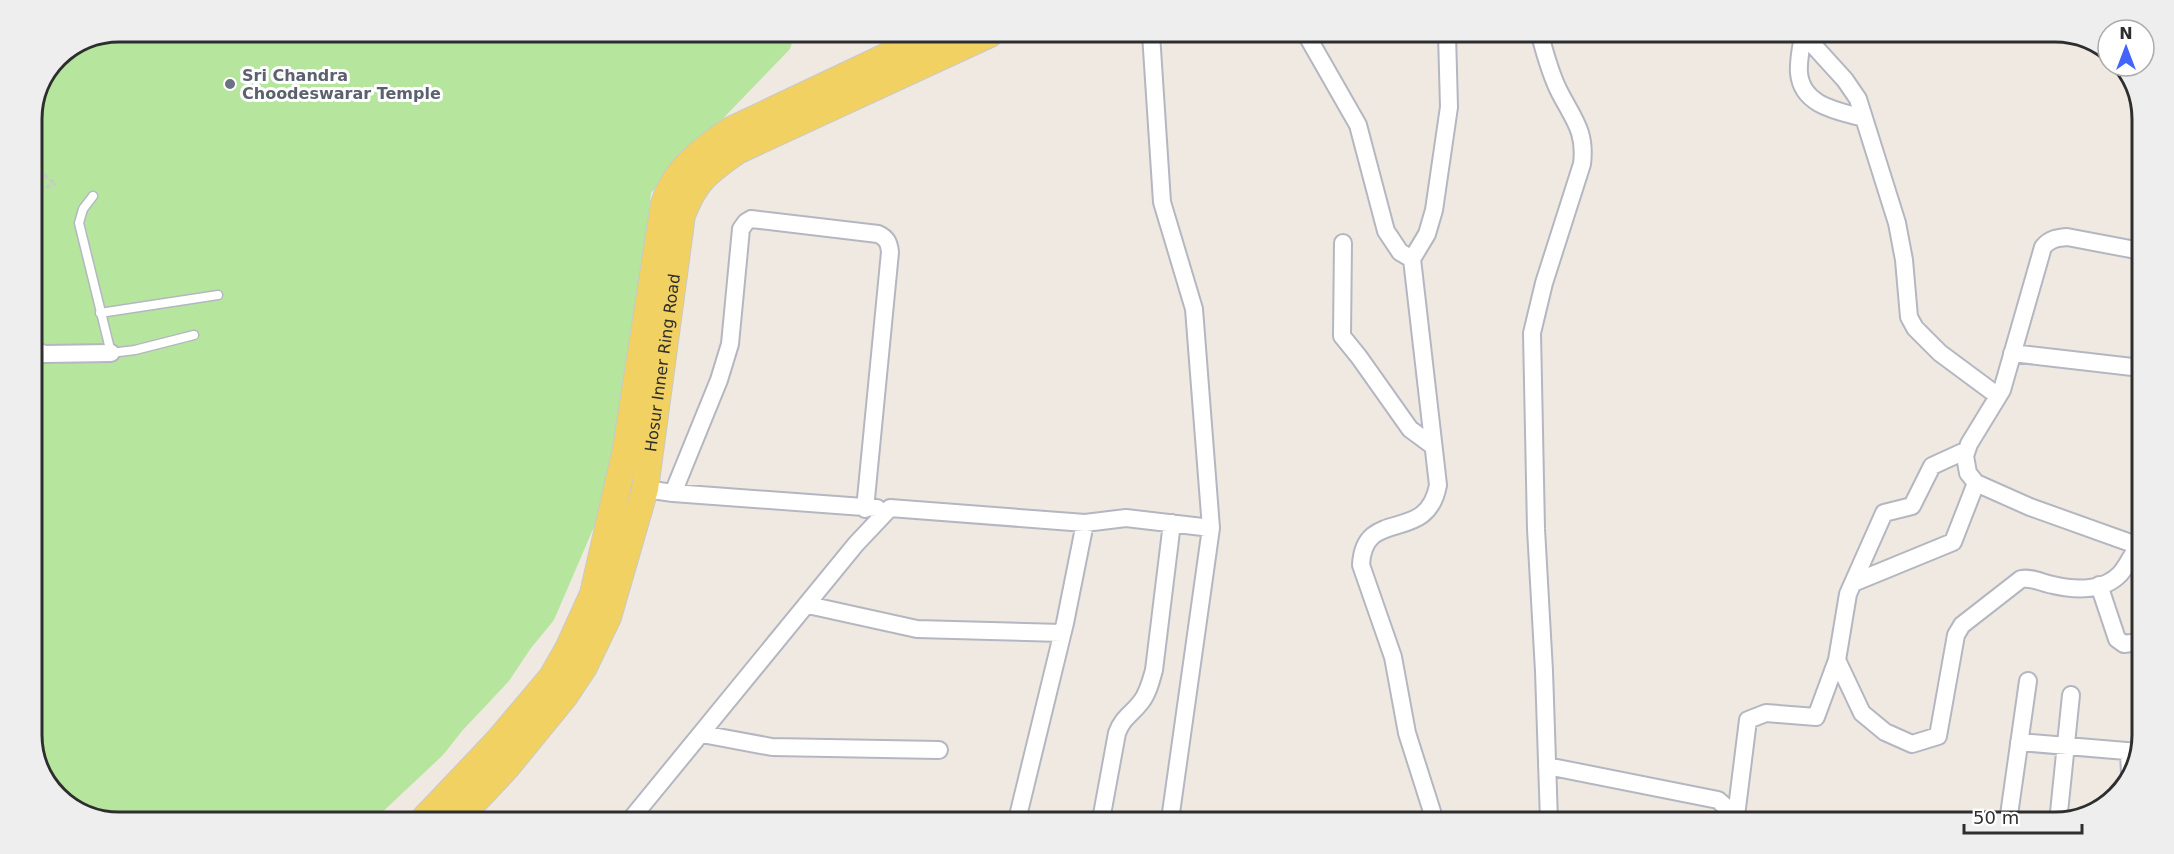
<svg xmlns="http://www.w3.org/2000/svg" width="2174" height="854" viewBox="0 0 2174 854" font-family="'DejaVu Sans',sans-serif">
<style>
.green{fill:#b6e59e}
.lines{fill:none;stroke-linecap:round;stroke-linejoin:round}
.service-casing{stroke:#b4b7c1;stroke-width:11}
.minor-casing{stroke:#b4b7c1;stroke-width:20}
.primary-casing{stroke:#c9c9c9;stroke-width:28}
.path{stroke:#c9c9c9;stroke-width:3;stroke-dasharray:4.5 3;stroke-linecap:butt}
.service{stroke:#fff;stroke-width:8}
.minor{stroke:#fff;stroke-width:16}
.primary{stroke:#f2d163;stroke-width:26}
.worship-dot{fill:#6b7280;stroke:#fff;stroke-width:2}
.labels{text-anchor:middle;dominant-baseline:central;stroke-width:6;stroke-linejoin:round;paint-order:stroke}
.worship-label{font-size:16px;font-weight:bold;fill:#5b616d;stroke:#fff;text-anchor:start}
.street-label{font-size:16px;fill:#2e2e2e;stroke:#fff}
.rim{fill:none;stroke:#2e2e2e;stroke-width:3}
</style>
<rect width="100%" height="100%" fill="#efe9e1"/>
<!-- green -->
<path class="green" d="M119 32 795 33 790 49 651 193 642 278 623 380 612 485 554 620 531 648 509 681 462 731 443 755 376 818H91L49 788 32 741V114L57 57Z"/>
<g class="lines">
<defs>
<path id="service" d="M93 196 83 209 79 223 111 353 135 350 194 335
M100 313 218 295"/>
<path id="minor" d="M1306 34 1358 125 1386 231 1400 252 1412 259
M1540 35C1545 54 1551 76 1560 93 1574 120 1586 132 1582 164L1544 283 1532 333 1536 529 1544 671 1549 821
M1803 36C1801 48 1798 61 1799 73 1802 106 1838 111 1864 118
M1805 36 1845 80 1858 99 1897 223 1904 260 1909 317 1915 328 1940 353 1998 396
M1343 243 1342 336 1359 357 1410 429 1433 446
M32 350 45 354 111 353
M2012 353 2141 368
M645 489 673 493 877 508
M673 493 719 380 730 344 741 229 746 222 751 219 878 234C887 238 889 243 890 252L865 509
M2139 546 2030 507 1976 483 1968 473 1965 456 1969 444 2002 390 2043 247C2050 239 2056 238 2067 237L2141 251
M1853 583 1953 542 1976 483
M2099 585 2117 639 2124 644 2139 642
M808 605 917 629 1062 633
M1837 660 1862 713 1885 732 1912 744 1938 736 1956 635 1962 625 2021 579C2032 577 2042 583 2053 585 2074 590 2103 592 2120 574 2127 566 2132 555 2138 546
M702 734 772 747 939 750
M2019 742 2138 752
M2129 752 2130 774
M1547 766 1718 800 1736 816 1738 822
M1736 816 1748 720 1766 713 1816 717 1837 660 1848 594 1884 513 1912 506 1932 466 1967 450
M631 819 856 544 890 508 1085 523 1126 518 1211 528 1194 309 1162 202 1151 34
M1017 820 1065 623 1085 523
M1101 820 1117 733C1123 717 1131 715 1141 702 1148 693 1151 681 1154 670L1172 523
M1170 820 1211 528
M1435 821 1407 733 1393 657 1361 565C1364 505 1427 546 1438 485L1412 259 1427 234 1434 210 1449 107 1447 35
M2008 822 2028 681
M2058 822 2071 695"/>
<g id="primary">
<path d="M424 819 498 741 552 677 568 649 593 594 626 449 664 204C674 170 703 149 731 130L936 33"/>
<path id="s1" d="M458 819 506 768 564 697 584 667 608 617 645 489 682 215C696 179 707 173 737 151L990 34"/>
</g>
</defs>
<!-- service casing -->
<use href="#service" class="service-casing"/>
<!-- minor casing -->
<use href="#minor" class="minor-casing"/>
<!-- primary casing -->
<use href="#primary" class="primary-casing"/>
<!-- path -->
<path class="path" d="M32 166 56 184
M32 192 56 184"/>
<!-- service -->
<use href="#service" class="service"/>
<!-- minor -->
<use href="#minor" class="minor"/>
<!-- primary -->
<use href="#primary" class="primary"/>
</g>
<!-- markers -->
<circle class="worship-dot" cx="230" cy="84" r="6"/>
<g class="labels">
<!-- worship labels -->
<g class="worship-label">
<text x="242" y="75">Sri Chandra<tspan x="242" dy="18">Choodeswarar Temple</tspan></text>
</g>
<!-- street labels -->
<g class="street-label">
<text stroke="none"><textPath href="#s1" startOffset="514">Hosur Inner Ring Road</textPath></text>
</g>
</g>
<!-- crop -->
<path d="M0 0H2174V854H0ZM119 42H2055A77 77 0 0 1 2132 119V735A77 77 0 0 1 2055 812H119A77 77 0 0 1 42 735V119A77 77 0 0 1 119 42Z" fill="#eee" fill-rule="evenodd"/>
<path class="rim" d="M119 42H2055A77 77 0 0 1 2132 119V735A77 77 0 0 1 2055 812H119A77 77 0 0 1 42 735V119A77 77 0 0 1 119 42Z"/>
<!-- north arrow -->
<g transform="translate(2126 48)"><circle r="28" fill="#ffffff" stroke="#ababab" stroke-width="1.5"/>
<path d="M0-4.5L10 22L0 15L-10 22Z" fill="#4264fb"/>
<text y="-9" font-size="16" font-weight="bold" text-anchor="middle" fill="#2e2e2e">N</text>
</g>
<!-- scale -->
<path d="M1964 824v9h118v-9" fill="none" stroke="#2e2e2e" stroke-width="3"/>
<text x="1973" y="824" font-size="18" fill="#2e2e2e" stroke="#ffffff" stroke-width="4.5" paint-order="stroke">50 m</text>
</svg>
